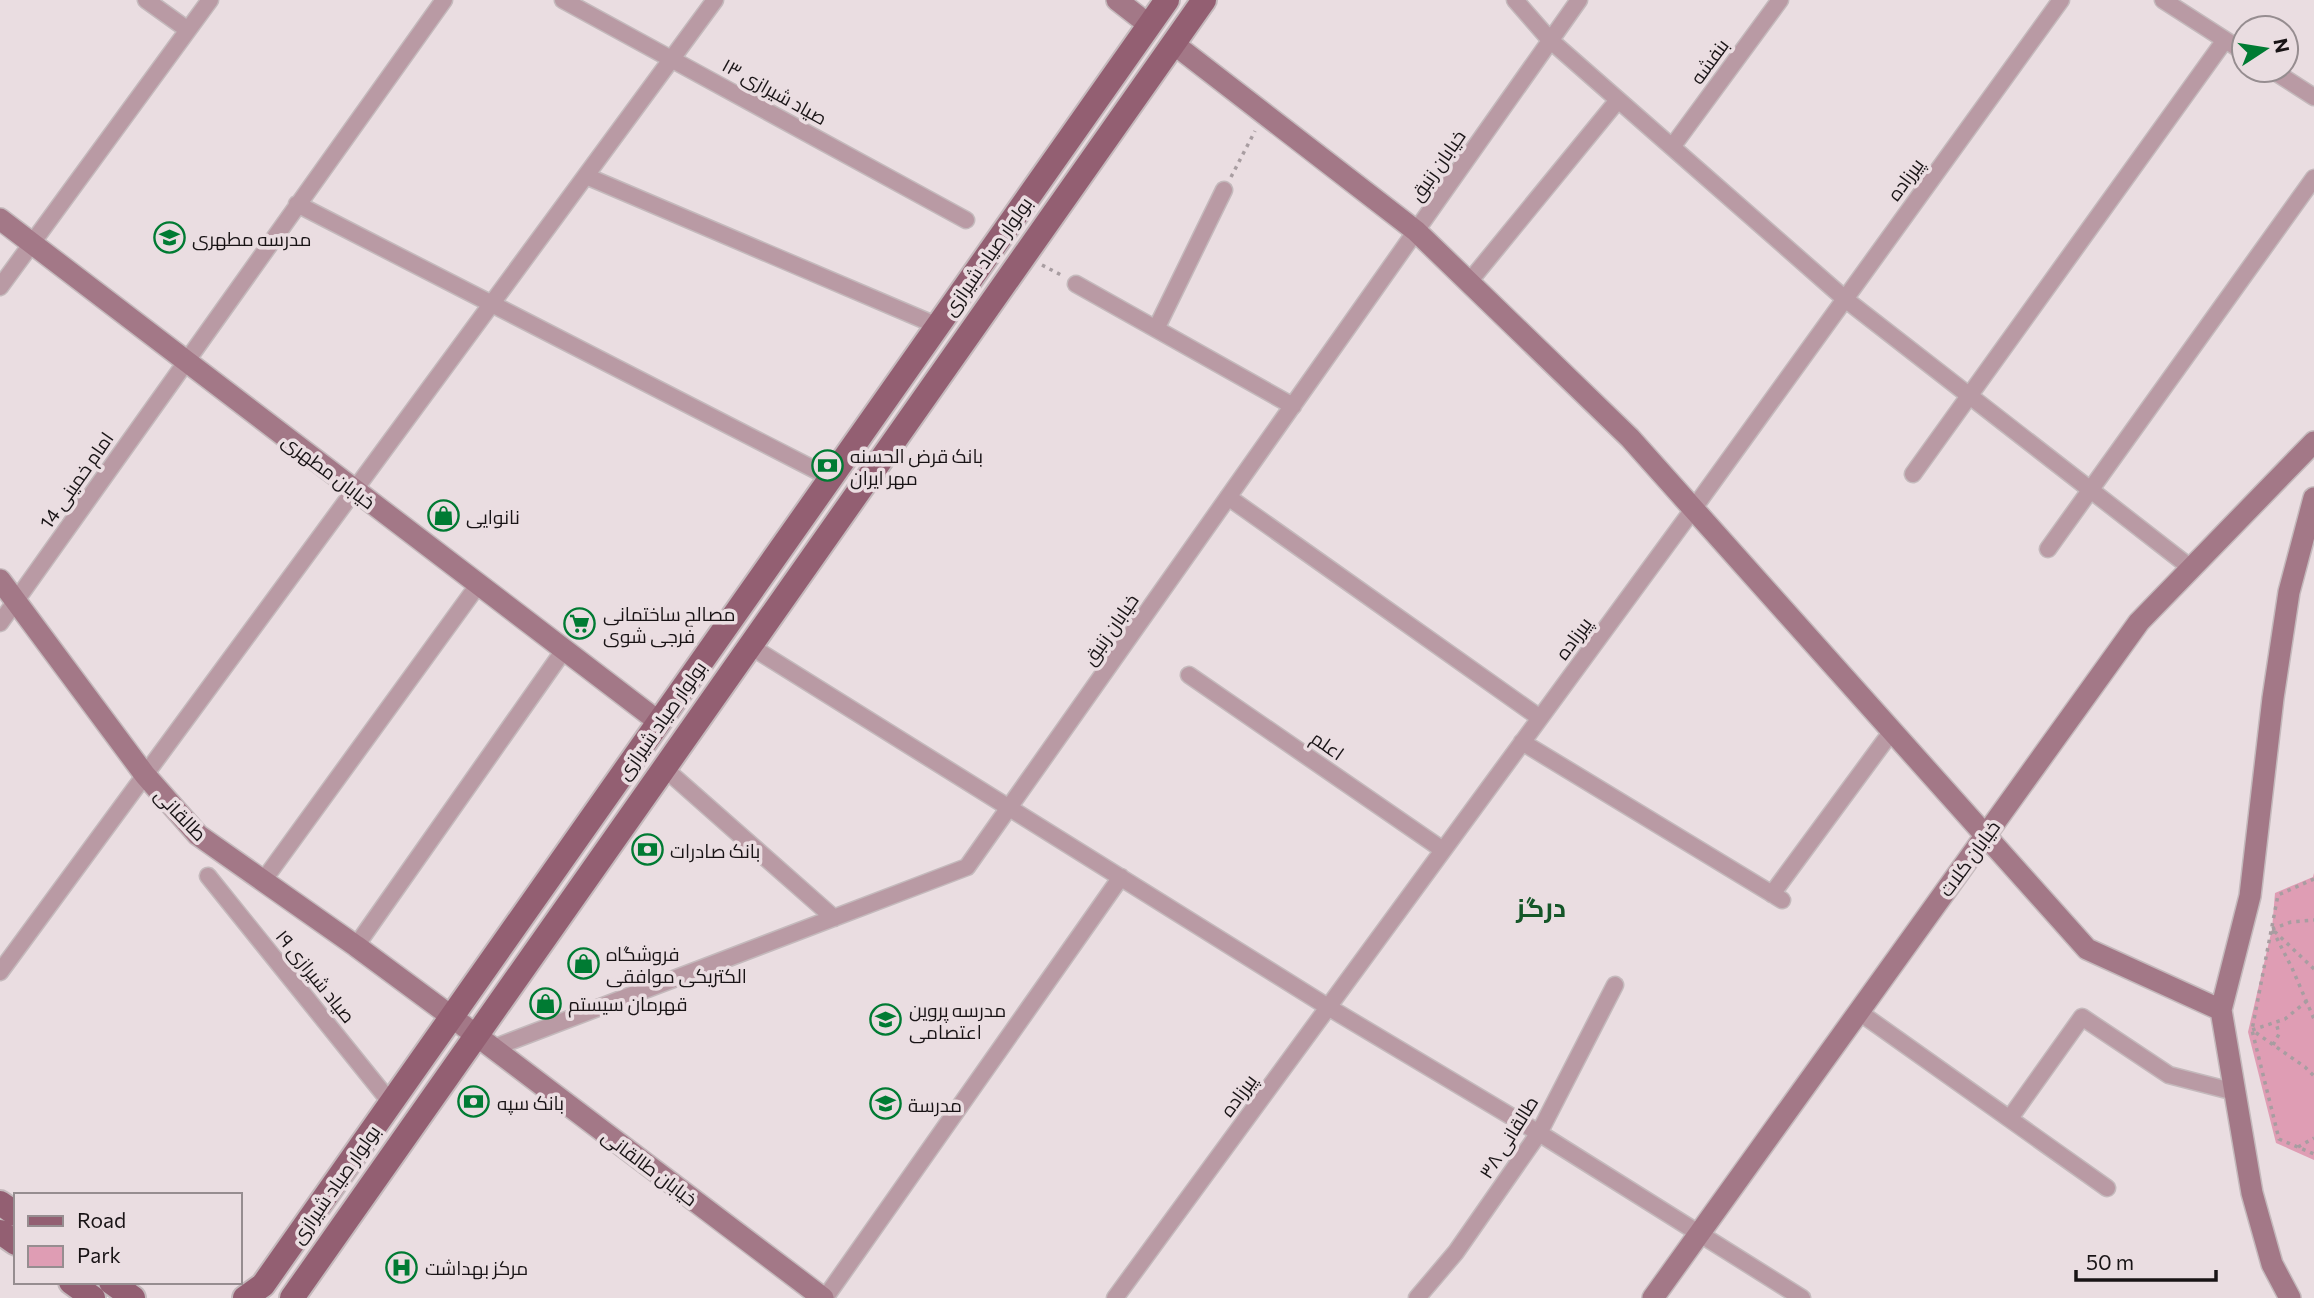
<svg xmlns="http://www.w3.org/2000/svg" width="2314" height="1298" viewBox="0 0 2314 1298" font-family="Commissioner,Cairo,sans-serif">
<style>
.green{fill:#df9db4}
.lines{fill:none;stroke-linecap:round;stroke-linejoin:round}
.street-casing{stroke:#c4b9bc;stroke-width:19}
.secondary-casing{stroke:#c4b9bc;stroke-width:24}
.primary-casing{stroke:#c4b9bc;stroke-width:28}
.path{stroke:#a89da1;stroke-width:3.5;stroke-dasharray:3.5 5;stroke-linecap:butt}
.street{stroke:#b99aa4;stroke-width:16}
.secondary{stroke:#a37887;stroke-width:21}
.primary{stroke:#935f72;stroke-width:24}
.labels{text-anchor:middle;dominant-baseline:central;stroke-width:7;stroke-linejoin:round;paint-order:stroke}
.street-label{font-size:19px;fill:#191416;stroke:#eadde1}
.poi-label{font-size:19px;fill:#191416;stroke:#eadde1;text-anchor:start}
.district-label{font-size:26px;font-weight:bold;fill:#145628;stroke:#eadde1}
</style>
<rect width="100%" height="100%" fill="#eadde1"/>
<!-- green -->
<path class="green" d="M2314 873V1160L2276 1143 2248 1032 2272 929 2275 893 2313 877Z"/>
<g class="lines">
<defs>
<path id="street" d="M146 0 188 30
M563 0 966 220
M1515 0 1550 40 1845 299 2191 568
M2163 0 2244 52
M2272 70 2314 97
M1672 147 1780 0
M586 176 938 326
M297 204 831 478
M1469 282 1618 100
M1076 284 1293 406
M0 287 210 0
M1156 329 1224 190
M1913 474 2225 40
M1228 497 1540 718
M2048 549 2314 178
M0 623 444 0
M750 646 1328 1007 1539 1133 1802 1298
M1189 675 1443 850
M1522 742 1782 900
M664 768 834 918
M208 876 391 1103
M263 881 478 585
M1772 894 1892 731
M356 946 564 650
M0 972 715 0
M1859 1012 2107 1188
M493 1048 967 867 1579 0
M2010 1118 2082 1017 2169 1075 2235 1092
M825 1298 1121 877
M1115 1298 1694 508 2061 0
M1417 1298 1456 1252 1539 1133 1615 985"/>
<path id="secondary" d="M1117 0 1149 25
M1174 44 1416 231 1630 438 2087 949 2221 1010
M0 219 659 722
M0 580 145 775 198 835 356 946 452 1017 823 1298
M1653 1298 2139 622 2314 442
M2290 1298 2272 1264 2252 1193 2221 1010 2250 896 2273 698 2289 592 2314 498"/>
<path id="primary" d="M0 1203 16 1214
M0 1232 16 1243
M71 1282 93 1298
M111 1282 133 1298
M245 1298 263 1285 1167 0
M292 1298 1204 0"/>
</defs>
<!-- street casing -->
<use href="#street" class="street-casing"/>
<!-- secondary casing -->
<use href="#secondary" class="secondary-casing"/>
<!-- primary casing -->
<use href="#primary" class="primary-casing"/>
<!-- path -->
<path class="path" d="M1231 177 1255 131
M1042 265 1063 276
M2314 879 2278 895 2252 1030 2279 1139 2314 1154
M2272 929 2291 922 2314 920
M2314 969 2272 929 2292 968 2314 1019
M2307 1001 2285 1019 2252 1030 2305 1067 2314 1076
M2273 1045 2279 1034 2276 1022
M2298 1147 2314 1138"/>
<!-- street -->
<use href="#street" class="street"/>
<!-- secondary -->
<use href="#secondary" class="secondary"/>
<!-- primary -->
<use href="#primary" class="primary"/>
</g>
<!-- icons -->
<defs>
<symbol id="school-ring" viewBox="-11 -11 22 22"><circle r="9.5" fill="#eadde1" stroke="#007b33" stroke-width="1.5"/><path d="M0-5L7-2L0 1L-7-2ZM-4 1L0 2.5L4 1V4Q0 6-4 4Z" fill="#007b33"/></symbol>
<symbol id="bank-ring" viewBox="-11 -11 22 22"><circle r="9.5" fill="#eadde1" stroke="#007b33" stroke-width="1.5"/><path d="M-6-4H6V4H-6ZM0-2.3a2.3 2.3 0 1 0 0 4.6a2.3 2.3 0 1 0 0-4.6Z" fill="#007b33"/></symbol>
<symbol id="shop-ring" viewBox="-11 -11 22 22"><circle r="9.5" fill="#eadde1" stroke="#007b33" stroke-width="1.5"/><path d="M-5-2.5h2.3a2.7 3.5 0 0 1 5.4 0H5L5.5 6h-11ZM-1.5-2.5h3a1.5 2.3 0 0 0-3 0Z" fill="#007b33"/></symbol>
<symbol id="supermarket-ring" viewBox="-11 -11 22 22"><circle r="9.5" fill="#eadde1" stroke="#007b33" stroke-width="1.5"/><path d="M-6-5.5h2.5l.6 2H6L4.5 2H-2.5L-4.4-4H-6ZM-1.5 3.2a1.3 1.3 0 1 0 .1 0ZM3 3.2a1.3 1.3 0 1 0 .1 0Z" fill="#007b33"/></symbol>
<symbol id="hospital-ring" viewBox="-11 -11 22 22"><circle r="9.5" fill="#eadde1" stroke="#007b33" stroke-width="1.5"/><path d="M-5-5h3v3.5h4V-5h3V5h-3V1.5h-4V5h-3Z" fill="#007b33"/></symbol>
</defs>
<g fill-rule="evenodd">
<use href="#school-ring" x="152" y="220" width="35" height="35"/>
<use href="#bank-ring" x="810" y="448" width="35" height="35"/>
<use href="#shop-ring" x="426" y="498" width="35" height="35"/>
<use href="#supermarket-ring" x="562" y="606" width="35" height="35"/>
<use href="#bank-ring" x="630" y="832" width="35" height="35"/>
<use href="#shop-ring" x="566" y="946" width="35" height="35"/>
<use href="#shop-ring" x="528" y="986" width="35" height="35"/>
<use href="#school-ring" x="868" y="1002" width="35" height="35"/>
<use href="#bank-ring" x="456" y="1084" width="35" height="35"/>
<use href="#school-ring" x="868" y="1086" width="35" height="35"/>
<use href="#hospital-ring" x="384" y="1250" width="35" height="35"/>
</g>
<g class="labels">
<!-- street labels -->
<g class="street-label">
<text transform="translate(1709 61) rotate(-54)">بنفشه</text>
<text transform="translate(775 91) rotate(29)">صیاد شیرازی ۱۳</text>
<text transform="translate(1437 165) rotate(-55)">خیابان زنبق</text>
<text transform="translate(1905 179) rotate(-54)">پیرزاده</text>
<text transform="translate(987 256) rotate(-55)">بولوار صیاد شیرازی</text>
<text transform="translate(329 471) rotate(37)">خیابان مطهری</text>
<text transform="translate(76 480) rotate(-55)">امام خمینی 14</text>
<text transform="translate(1110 629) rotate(-55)">خیابان زنبق</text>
<text transform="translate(1573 638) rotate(-54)">پیرزاده</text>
<text transform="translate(661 720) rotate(-55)">بولوار صیاد شیرازی</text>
<text transform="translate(1328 745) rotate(35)">اعلم</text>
<text transform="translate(181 814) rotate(46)">طالقانی</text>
<text transform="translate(1969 858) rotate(-54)">خیابان کلات</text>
<text transform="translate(316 976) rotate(51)">صیاد شیرازی ۱۹</text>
<text transform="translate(1238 1095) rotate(-54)">پیرزاده</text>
<text transform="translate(1508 1137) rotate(-58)">طالقانی ۳۸</text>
<text transform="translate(650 1167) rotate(37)">خیابان طالقانی</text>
<text transform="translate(335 1184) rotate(-55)">بولوار صیاد شیرازی</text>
</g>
<!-- poi labels -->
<g class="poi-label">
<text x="192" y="238">مدرسه مطهری</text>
<text x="850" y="455">بانک قرض الحسنه<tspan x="850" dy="22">مهر ایران</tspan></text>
<text x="466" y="516">نانوایی</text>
<text x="603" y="613">مصالح ساختمانی<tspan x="603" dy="22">فرجی شوی</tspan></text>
<text x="670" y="850">بانک صادرات</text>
<text x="606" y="953">فروشگاه<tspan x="606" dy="22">الکتریکی موافقی</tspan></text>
<text x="568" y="1003">قهرمان سیستم</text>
<text x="909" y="1009">مدرسه پروین<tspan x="909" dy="22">اعتصامی</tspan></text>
<text x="497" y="1102">بانک سپه</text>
<text x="908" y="1104">مدرسة</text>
<text x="425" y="1267">مرکز بهداشت</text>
</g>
<!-- district labels -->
<g class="district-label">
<text x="1541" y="906">درگز</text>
</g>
</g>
<!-- legend -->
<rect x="14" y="1193" width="228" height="91" fill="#eadde1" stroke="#968d90" stroke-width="2"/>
<rect x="28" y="1216" width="35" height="10" fill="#935f72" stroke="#968d90" stroke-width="2"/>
<text x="77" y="1228" font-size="21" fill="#191416">Road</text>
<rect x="28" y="1246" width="35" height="21" fill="#df9db4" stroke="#968d90" stroke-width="2"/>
<text x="77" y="1263" font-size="21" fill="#191416">Park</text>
<!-- north arrow -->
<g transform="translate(2265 49) rotate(78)"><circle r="33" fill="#eadde1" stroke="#968d90" stroke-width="2"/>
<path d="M0-5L12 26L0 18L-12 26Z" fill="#007b33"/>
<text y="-10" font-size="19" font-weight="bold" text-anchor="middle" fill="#191416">N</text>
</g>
<!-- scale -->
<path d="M2076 1270v10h140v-10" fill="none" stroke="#191416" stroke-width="3.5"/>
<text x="2086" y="1270" font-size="21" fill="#191416" stroke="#eadde1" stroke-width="5" paint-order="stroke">50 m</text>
</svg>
